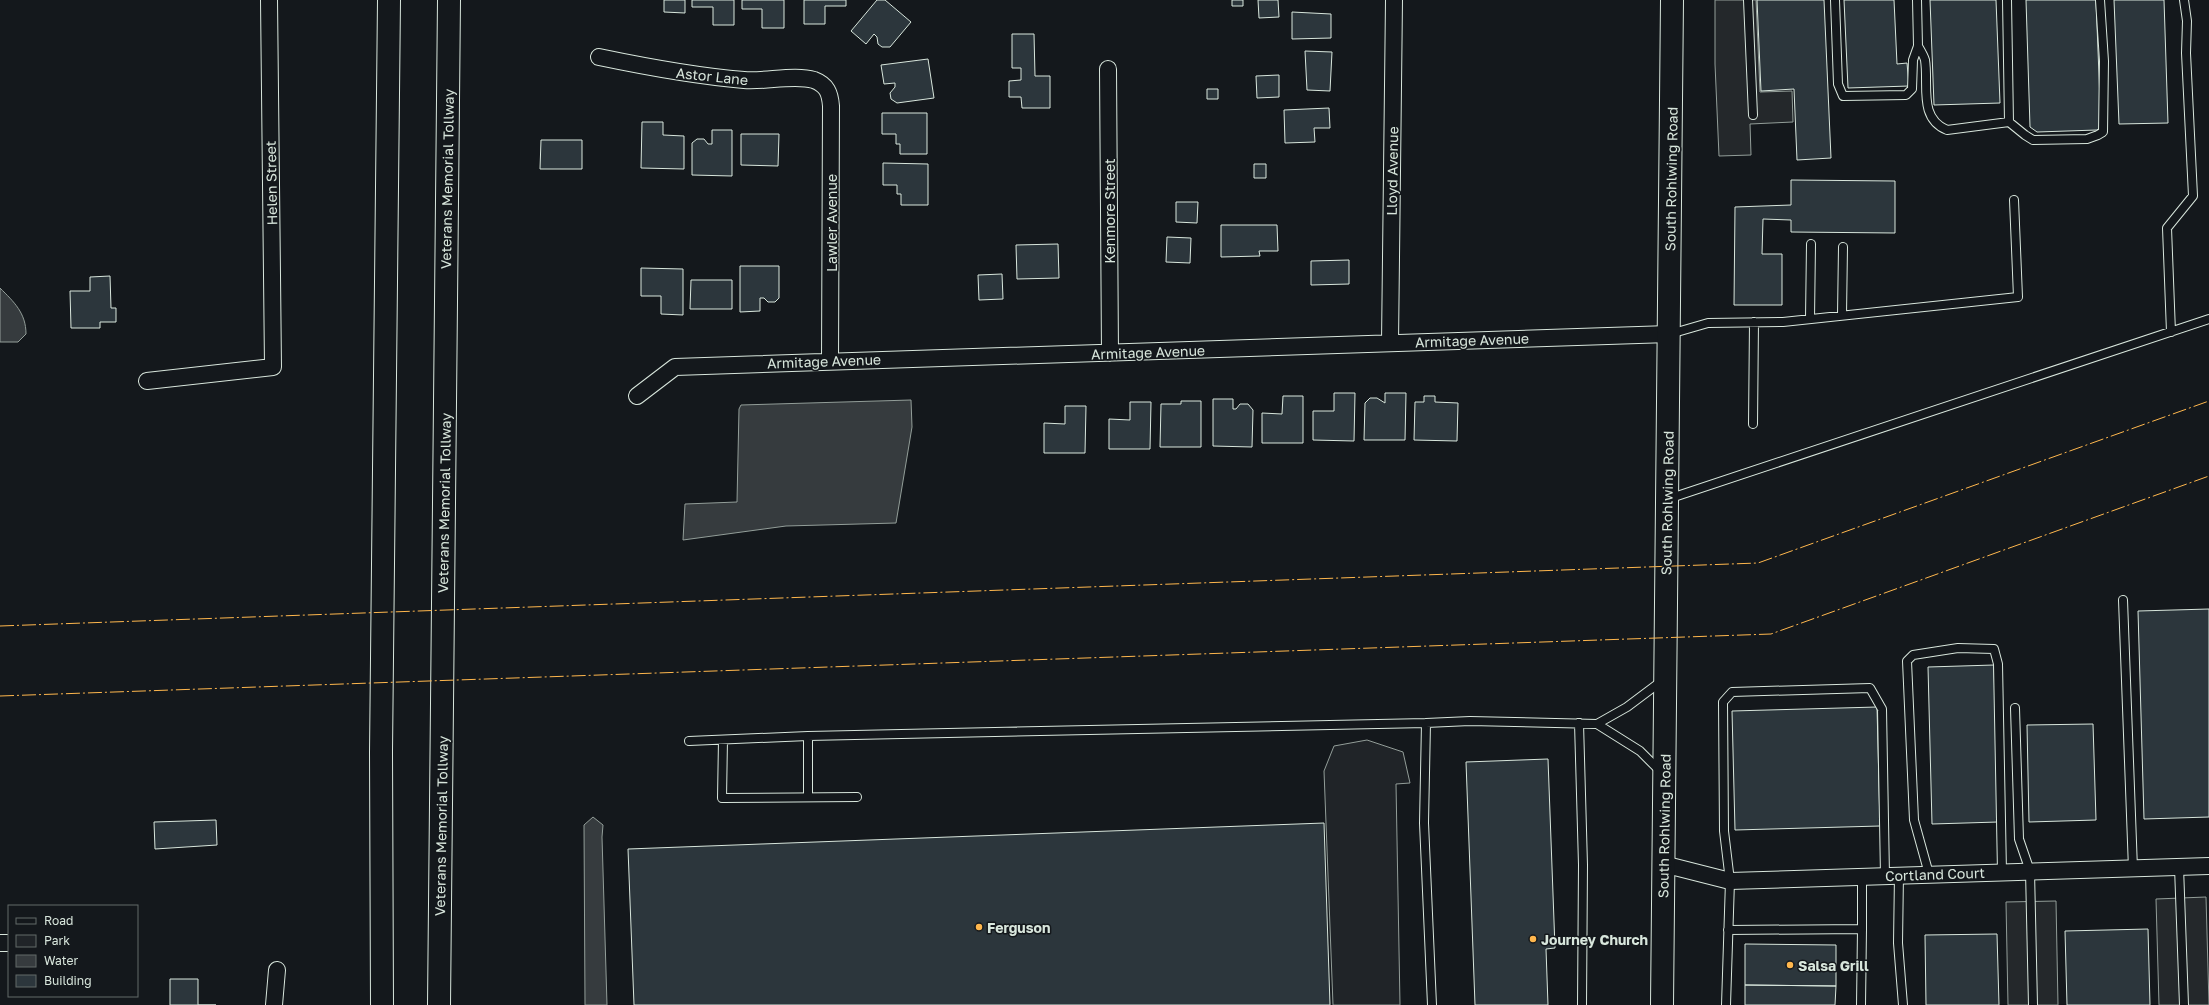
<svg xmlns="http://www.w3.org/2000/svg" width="2209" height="1005" viewBox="0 0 2209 1005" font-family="'Golos Text',sans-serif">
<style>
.green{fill:#202428;stroke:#939e99}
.parking{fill:#24282b;stroke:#939e99}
.water{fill:#363b3e;stroke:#939e99}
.building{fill:#2c363c;stroke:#d8e6dc}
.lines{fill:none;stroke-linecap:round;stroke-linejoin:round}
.lane-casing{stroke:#d8e6dc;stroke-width:10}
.street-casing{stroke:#d8e6dc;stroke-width:18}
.primary-casing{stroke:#d8e6dc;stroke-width:24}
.highway-casing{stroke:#d8e6dc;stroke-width:24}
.lane{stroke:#14181c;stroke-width:8}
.street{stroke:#14181c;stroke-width:16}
.primary{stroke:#14181c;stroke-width:22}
.highway{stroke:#14181c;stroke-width:22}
.power{stroke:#ffb74d;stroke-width:1;stroke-dasharray:14 3 2 3;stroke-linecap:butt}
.poi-dot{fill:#ffb74d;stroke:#14181c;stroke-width:1.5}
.labels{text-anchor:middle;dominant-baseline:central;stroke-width:3;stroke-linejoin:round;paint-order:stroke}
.street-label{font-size:14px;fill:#d8e6dc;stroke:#14181c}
.poi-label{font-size:14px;font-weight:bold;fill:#d8e6dc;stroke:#14181c;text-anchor:start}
</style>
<rect width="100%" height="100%" fill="#14181c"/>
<!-- green -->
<path class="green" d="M1367 740 1403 752 1410 783 1396 784 1400 1005H1333L1324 771 1334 746Z"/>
<!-- parking -->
<path class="parking" d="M1715 0H1756L1760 92 1792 91 1793 122 1750 124 1751 155 1719 156 1715 64Z
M2206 897 2209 1005H2159L2156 899Z
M2056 901 2058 1005H2008L2006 902Z"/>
<!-- water -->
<path class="water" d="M0 288C14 302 26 313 26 334L18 342H0Z
M911 400 912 427 896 523 786 526 683 540 685 504 737 502 739 409 741 405Z
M593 817 603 825 602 837 607 1005H585L584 825Z"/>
<!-- building -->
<path class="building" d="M664 0H685V13L664 12Z
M692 0H734V25H713V7H692Z
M742 0H784V28H762V9H742Z
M804 0H846V6H825V24H804Z
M877 0H885L911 22 890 47H882L878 44 877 37 874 34 866 44 851 31Z
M1232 0H1243V6H1232Z
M1258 0H1278L1279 17 1259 18Z
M1757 0H1824L1831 158 1797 160 1794 89 1761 91Z
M1844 0H1894L1897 64 1907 63 1909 86 1848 88Z
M1930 0H1996L2000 103 1934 105Z
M2026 0H2096L2101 126 2097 130 2037 132 2030 127Z
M2114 0H2164L2168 123 2119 124Z
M1292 12 1331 14V38L1292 39Z
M1012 34H1034L1035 76H1050V108H1022L1021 97H1009V81L1021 80V68H1012Z
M1305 51 1332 52 1330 91 1307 90Z
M928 59 934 98 897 103 891 99 890 93 895 87V83L884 84 881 65Z
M1279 75V97L1257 98 1256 76Z
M1207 89H1218V99H1207Z
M1329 108 1330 128H1314L1315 142 1285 143 1284 110Z
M882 113H927V154H900V144H896V134H882Z
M642 122H663V135L684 136V169L641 168Z
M712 130H732V176L692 175V143L697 139H704L708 144H712Z
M741 134H779L778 166 741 165Z
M541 140H582V169H540Z
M883 163 928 164V205H901V194H897V185H883Z
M1254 164H1266V178H1254Z
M1791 180 1895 181V233L1791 232V220L1763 219 1762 254H1782V305H1734L1735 207 1791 205Z
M1176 202H1198L1197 223 1176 222Z
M1221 225H1277L1278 251H1259L1260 256 1221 257Z
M1167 237 1191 238 1190 263 1166 262Z
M1058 244 1059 278 1017 279 1016 245Z
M1349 260V284L1311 285V261Z
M740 266H779V298L775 302H768L764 298H760V311L740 312Z
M641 268 683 269V315L661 314V296H641Z
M1002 274 1003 299 979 300 978 275Z
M110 276 111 308H116V322H100V328H71L70 291H90V277Z
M691 280H732V309H690Z
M1334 393H1355L1354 441 1313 440V411H1334Z
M1385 393H1406L1405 440H1364L1365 403 1370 398H1377L1385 403Z
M1283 396H1303V443H1262V413L1282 414Z
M1424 396H1435V402L1458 403 1457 441 1414 440 1415 402H1424Z
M1213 399H1233V409H1236L1240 404H1248L1253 410 1252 447 1213 446Z
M1181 401H1201V447H1160L1161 404H1181Z
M1130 402H1151L1150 449H1109V419L1130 420Z
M1065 406H1086L1085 453H1044V423L1065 424Z
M2209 609V817L2144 819 2138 611Z
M1994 665 1998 822 1932 824 1928 667Z
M1877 707 1880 826 1735 830 1732 711Z
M2093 724 2096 820 2029 822 2027 725Z
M1548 759 1555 948 1546 949 1548 1005H1475L1466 762Z
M216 820 217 845 155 849 154 822Z
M1324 823 1330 1005H634L628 849Z
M2148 929 2150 1005H2067L2065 931Z
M1997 934 1999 1005H1926L1925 935Z
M1745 944 1836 945V986L1745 985Z
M170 979H198V1005H216H170Z
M1745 985 1836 986 1835 1005H1745Z"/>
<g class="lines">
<defs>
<path id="lane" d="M1748 0 1753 115
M1835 0 1838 84 1843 96 1906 95 1912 89 1913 60 1918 46 1917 0
M1918 46C1921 51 1924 56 1925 60 1929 85 1918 118 1947 130L2009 122 2007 0
M2009 122 2025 135 2033 140 2087 139 2098 135 2103 132 2104 61 2100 0
M1842 315 1843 247
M1810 319 1811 244
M2171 332 2167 228 2193 196 2186 53 2187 21 2184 0
M1670 334 1708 323 1783 322 2018 297 2014 200
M1753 424 1754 322
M1668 499 2209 319
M2123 600 2133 869
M2015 708 2019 839 2030 871 2033 1005
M1579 723 1583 865 1582 1005
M1597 724 1640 751 1661 772
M723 740 722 798 857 797
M689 741 808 736 1426 723
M808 797V736
M2179 867 2184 1005
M1899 874 1898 943 1903 1005
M1929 874 1914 820 1907 661 1913 655 1958 648 1994 649 1998 664 2002 872
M1728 930 1862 929V877
M1432 1005 1424 823 1426 723 1470 721 1597 724 1627 707 1663 680
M1726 1005 1730 881 1724 831 1723 702 1732 692 1870 688 1882 709 1885 876
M1861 1005 1862 929"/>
<path id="street" d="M599 57C647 67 695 76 744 80 765 82 795 74 814 80 827 85 830 93 831 106L830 361
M1108 69 1110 353
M1390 343 1394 0
M147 381 273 367 269 0
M637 396 675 367 1669 334
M1663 864 1730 881 2209 866
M0 943H9
M274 1005 277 970"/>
<path id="primary" d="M1662 1005 1672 0"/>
<path id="highway" d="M382 1005 381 752 389 0
M439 1005 449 0"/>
</defs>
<!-- lane casing -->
<use href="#lane" class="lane-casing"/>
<!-- street casing -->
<use href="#street" class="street-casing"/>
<!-- primary casing -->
<use href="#primary" class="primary-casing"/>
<!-- highway casing -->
<use href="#highway" class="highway-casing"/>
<!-- lane -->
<use href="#lane" class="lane"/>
<!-- street -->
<use href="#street" class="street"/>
<!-- primary -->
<use href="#primary" class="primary"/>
<!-- highway -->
<use href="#highway" class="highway"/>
<!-- power -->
<path class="power" d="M0 626 1758 563 2209 401
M0 696 1771 634 2209 476"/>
</g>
<!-- markers -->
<g class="poi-dot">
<circle cx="979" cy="927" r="4"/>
<circle cx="1533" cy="939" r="4"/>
<circle cx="1790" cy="965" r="4"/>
</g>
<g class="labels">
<!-- street labels -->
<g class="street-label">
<text transform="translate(712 76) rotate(6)">Astor Lane</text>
<text transform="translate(1392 171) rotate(-89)">Lloyd Avenue</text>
<text transform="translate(447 179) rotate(-89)">Veterans Memorial Tollway</text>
<text transform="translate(1671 179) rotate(-89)">South Rohlwing Road</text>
<text transform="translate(271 183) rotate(-91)">Helen Street</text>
<text transform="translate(1109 211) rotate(-90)">Kenmore Street</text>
<text transform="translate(831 223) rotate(-90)">Lawler Avenue</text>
<text transform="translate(1472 340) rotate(-2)">Armitage Avenue</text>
<text transform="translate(1148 352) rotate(-2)">Armitage Avenue</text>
<text transform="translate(824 361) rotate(-2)">Armitage Avenue</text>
<text transform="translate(444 503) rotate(-89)">Veterans Memorial Tollway</text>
<text transform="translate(1667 503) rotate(-89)">South Rohlwing Road</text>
<text transform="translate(441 826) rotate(-89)">Veterans Memorial Tollway</text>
<text transform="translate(1664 826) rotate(-89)">South Rohlwing Road</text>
<text transform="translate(1935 874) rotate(-2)">Cortland Court</text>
</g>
<!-- poi labels -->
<g class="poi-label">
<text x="987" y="927">Ferguson</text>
<text x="1541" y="939">Journey Church</text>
<text x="1798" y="965">Salsa Grill</text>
</g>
</g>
<!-- legend -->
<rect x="8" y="905" width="130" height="92" fill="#14181c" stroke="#626a69"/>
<rect x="16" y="918" width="20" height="6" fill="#14181c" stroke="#626a69"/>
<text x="44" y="925" font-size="12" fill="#d8e6dc">Road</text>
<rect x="16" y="935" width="20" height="12" fill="#202428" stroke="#626a69"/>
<text x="44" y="945" font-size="12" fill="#d8e6dc">Park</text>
<rect x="16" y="955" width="20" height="12" fill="#363b3e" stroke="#626a69"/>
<text x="44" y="965" font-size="12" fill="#d8e6dc">Water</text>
<rect x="16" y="975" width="20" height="12" fill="#2c363c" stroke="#626a69"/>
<text x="44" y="985" font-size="12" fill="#d8e6dc">Building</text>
</svg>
